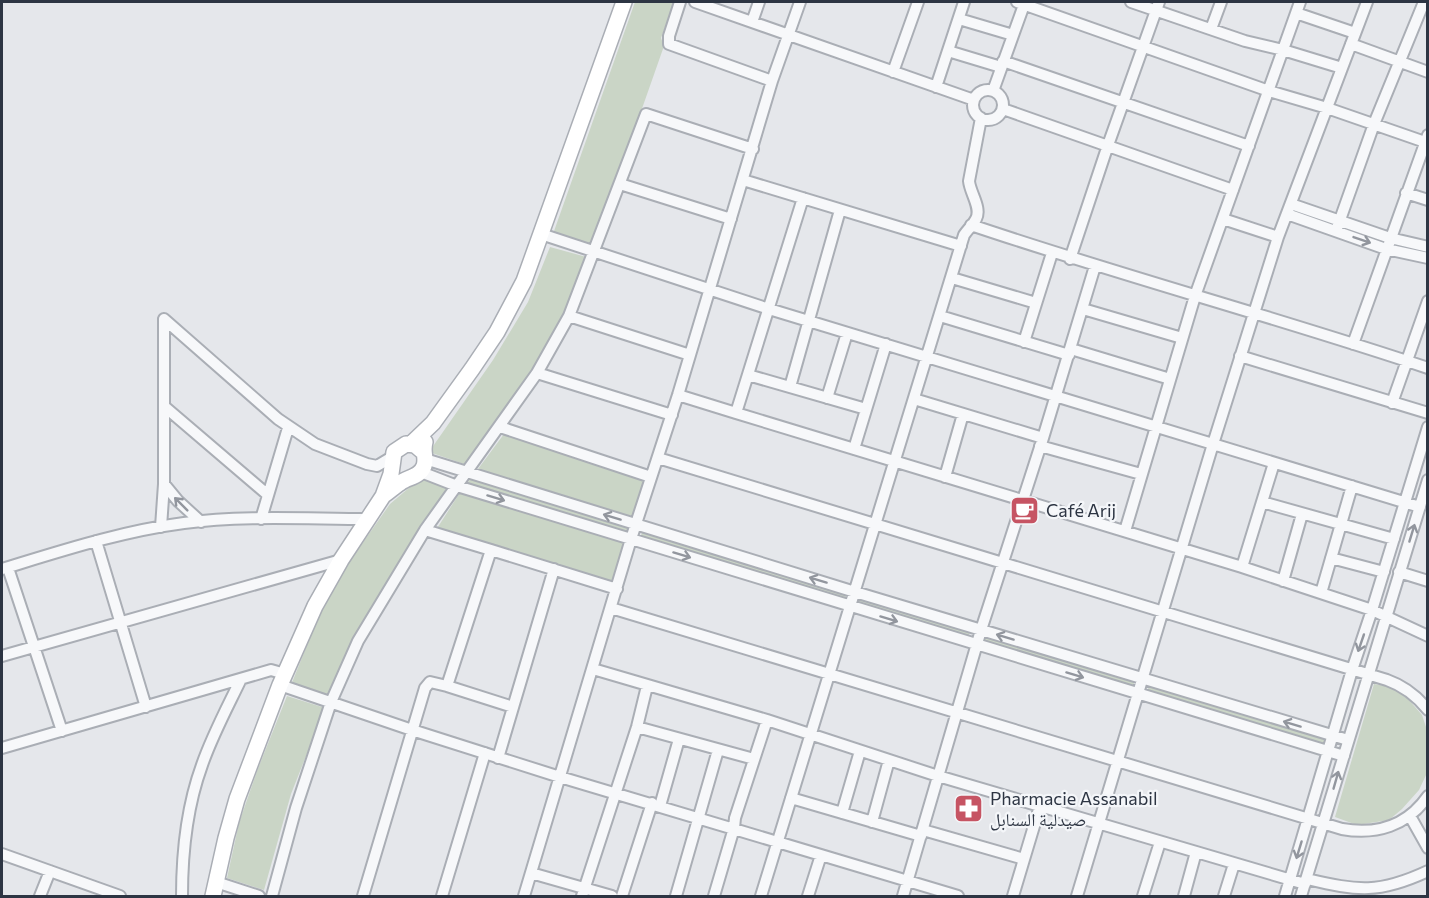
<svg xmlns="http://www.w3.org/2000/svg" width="1429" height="898" viewBox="0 0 1429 898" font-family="Commissioner,'Noto Naskh Arabic',sans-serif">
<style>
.green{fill:#cad5c6}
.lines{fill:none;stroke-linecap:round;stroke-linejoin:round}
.street-casing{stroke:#aaaeb5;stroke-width:14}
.secondary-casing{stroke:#aaaeb5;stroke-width:18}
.street{stroke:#f7f8fa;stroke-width:10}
.secondary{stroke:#fff;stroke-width:15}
.oneway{stroke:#92969e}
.labels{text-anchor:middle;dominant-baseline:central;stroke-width:4.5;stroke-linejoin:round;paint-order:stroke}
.poi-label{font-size:18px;fill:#2d3543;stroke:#f4f6f9;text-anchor:start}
</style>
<rect width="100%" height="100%" fill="#e5e7eb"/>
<!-- green -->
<path class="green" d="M635 2H674L661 38 664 46 593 248 553 234Z
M550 247 590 258 569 309 533 372 467 465 429 452 493 360 528 302Z
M504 434 646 478 634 517 478 469Z
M471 478 631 526 628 535 465 486Z
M423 480 449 488 330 698 291 685 320 613 352 558 390 504 410 487Z
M461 491 626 541 612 584 436 530Z
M643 530 847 593 844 601 640 538Z
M859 598 970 631 968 639 857 605Z
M984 634 1135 680 1132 689 981 643Z
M1374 684 1392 687 1409 700 1422 715 1427 730V773L1419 790 1402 809 1389 820 1357 825 1335 817Z
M1149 685 1332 739 1330 748 1147 694Z
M287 696 325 708 291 794 264 890 227 878 239 823 257 771Z"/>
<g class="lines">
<defs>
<path id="street" d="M680 2 669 36V44L772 81
M695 2 974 100
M1017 2 1269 91 1327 108 1425 142
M1131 2 1245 41 1283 50 1342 68
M1296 13 1355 33
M959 19 1013 35
M752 22 759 2
M1211 29 1221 2
M1351 44 1428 72
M948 51 1001 67
M1003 61 1249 146
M893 72 918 2
M936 87 964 2
M973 105a15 15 0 1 1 30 0a15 15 0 1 1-30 0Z
M993 91 1025 2
M1003 109 1233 190
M743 180 961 246
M620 184 731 219
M1406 193 1428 200
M803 198 736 413 1242 567 1372 610 1428 636
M1291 204 1390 238 1428 247
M1287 214 1386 249 1428 258
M1223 219 1278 237
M971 225C1122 276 1276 317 1428 368
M1336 231 1374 124 1424 2
M541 234 769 309 1420 507
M1070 259 1107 148 1159 2
M952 278 1036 303
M1083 309 1182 338
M569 316 690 355
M940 316 1069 355
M164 319 278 419 315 444 367 464 377 466 392 457
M1024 342 1052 253
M1353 344 1428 135
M1071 349 1170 379
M1240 356 1428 413
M537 373 672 415
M748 375 866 409
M790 387 840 210
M678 395 736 413
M827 398 847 333
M914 399 1043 438
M1392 403 1428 301
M165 407 268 495
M500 427 651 477
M1040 446 1141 474
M854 449 886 344
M658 458 1387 680C1404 686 1416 695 1428 710
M425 459 855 592 1348 740
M421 472 457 486 1344 756
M945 477 963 414
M164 484 178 501 201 522
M1262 502 1394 539
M261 519 288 428
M161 527 164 484V319
M425 530 491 550
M1125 531 1195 296 1300 2
M96 541 146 707
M1331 558 1384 572
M1242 567 1274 463
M8 568 62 731
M2 569C61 551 122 531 184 523 244 515 307 519 368 519
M1399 572 1428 581
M1283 581 1302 514
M1321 593 1352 486
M611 608 1342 829C1376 835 1407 826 1428 796
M2 656 341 560
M593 669 767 720 938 776 1305 884
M280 685 412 730 560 777 958 896
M447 686 513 707
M637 727 754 759
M2 748 271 670 285 674
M498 758 554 569
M791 798 921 836
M660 806 679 739
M842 813 860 751
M1410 816 1428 848
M872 822 889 760
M923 830 1024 859
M2 854 120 896
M531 873 612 896
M1307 879C1358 891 1379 894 1428 871
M216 882 259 896
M40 896 50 871
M182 896C182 853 187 806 202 765 212 736 227 708 240 681
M272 896 296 808 331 702 358 641 425 530 537 373 569 316 646 114 753 149
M363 896 425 688 430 682 447 686 491 550 617 589
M442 896 485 753
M524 896 631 539 678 395 772 81 800 2
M582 896 637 727 647 686
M622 896 652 803
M676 896 718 750
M714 896 734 828 735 818 767 720
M761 896 964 235C968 229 973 225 976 219 982 208 970 193 969 181L981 118
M808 896 821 855
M903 896 981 630 1043 438 1095 266
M1013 896 1040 806
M1077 896 1213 444 1278 237 1367 2
M1143 896 1160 842
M1184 896 1196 852
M1224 896 1234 864
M1285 896 1352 670 1372 610 1428 427
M1301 896 1428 480"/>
<path id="secondary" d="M411 444 433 423 472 369 497 332 524 281 624 2
M384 495C390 491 395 486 400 483 408 477 420 477 424 466 427 458 422 452 425 442
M213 896 226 838 237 799 280 685 315 606 341 560 383 496 391 474 394 452 406 444 415 445 422 451"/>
</defs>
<!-- street casing -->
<use href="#street" class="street-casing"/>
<!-- secondary casing -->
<use href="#secondary" class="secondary-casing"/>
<!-- street -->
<use href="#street" class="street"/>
<!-- secondary -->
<use href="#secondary" class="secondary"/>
</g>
<!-- one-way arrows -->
<defs><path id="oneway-shaft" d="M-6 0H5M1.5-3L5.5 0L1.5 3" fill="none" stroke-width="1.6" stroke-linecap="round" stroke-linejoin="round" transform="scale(1.5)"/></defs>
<g class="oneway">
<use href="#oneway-shaft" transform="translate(1362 240) rotate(19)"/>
<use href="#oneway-shaft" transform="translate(496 498) rotate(17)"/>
<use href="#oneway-shaft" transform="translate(181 504) rotate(-135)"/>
<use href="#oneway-shaft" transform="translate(612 517) rotate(-163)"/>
<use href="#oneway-shaft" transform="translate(1412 533) rotate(-73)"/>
<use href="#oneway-shaft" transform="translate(682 555) rotate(17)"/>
<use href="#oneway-shaft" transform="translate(818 580) rotate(-163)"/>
<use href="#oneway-shaft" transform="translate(889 619) rotate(17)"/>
<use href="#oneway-shaft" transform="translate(1005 637) rotate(-163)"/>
<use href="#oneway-shaft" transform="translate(1361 643) rotate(109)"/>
<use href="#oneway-shaft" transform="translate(1075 675) rotate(17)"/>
<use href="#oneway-shaft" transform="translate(1292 724) rotate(-163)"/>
<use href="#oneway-shaft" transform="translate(1336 780) rotate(-74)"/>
<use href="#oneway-shaft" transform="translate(1299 850) rotate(107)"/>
</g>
<!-- icons -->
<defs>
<symbol id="cafe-square" viewBox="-11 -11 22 22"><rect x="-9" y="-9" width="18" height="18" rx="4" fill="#c65463" stroke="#f4f6f9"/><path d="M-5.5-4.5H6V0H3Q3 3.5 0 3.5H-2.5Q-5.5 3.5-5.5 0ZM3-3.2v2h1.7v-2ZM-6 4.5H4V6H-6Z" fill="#fff"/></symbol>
<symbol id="pharmacy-square" viewBox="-11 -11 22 22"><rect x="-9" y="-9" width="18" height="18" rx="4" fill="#c65463" stroke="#f4f6f9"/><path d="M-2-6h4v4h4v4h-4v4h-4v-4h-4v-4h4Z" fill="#fff"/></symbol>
</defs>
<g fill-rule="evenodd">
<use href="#cafe-square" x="1008" y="494" width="33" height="33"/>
<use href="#pharmacy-square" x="952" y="792" width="33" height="33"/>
</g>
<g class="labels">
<!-- poi labels -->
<g class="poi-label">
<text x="1046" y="510">Café Arij</text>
<text x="990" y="798">Pharmacie Assanabil<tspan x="990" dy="21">صيدلية السنابل</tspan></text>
</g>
</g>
<!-- border -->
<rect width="1429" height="898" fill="none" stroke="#2d3543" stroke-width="6"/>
</svg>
